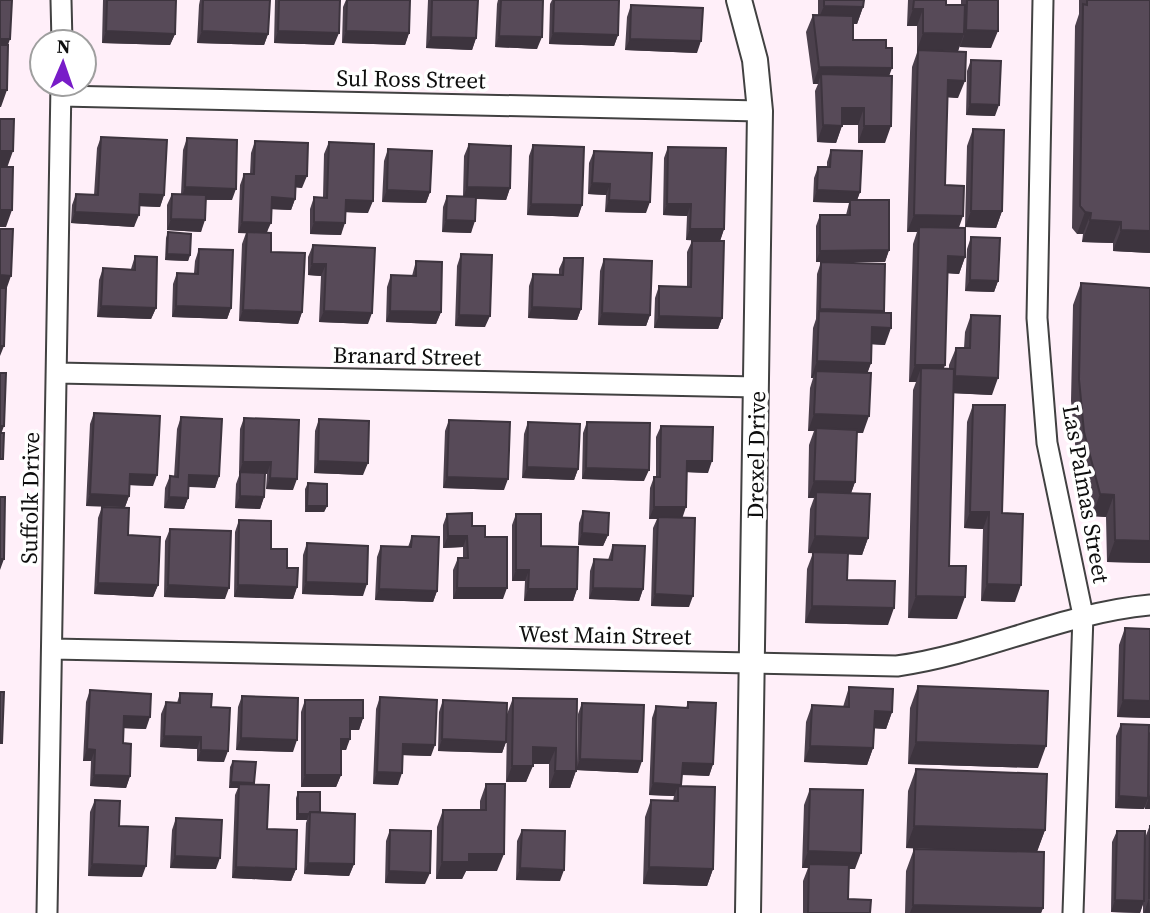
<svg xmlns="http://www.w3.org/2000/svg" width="1150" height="913" viewBox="0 0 1150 913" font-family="'Source Serif 4',serif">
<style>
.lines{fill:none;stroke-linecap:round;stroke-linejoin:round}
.minor-casing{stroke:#414141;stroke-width:23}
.tertiary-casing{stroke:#414141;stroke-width:28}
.minor{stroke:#fff;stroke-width:19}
.tertiary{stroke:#fff;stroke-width:24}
.wall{fill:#4b404c}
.shaded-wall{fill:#3d343e}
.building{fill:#574a58;stroke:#3d343e;stroke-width:2}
.labels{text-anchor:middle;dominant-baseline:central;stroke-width:7;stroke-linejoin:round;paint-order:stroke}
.street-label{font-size:23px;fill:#0e0e0e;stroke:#fff}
</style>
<rect width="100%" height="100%" fill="#ffeff9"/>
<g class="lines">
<defs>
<path id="minor" d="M61 0 62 42
M1043 0 1037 318 1047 443 1083 615 1073 913
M61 96 760 111
M57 373 757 387
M52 649 897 666C983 654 1063 613 1150 605
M47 913 61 84"/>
<path id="tertiary" d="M739 0 755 60 760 111 748 913"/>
</defs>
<!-- minor casing -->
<use href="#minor" class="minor-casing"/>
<!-- tertiary casing -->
<use href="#tertiary" class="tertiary-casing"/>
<!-- minor -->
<use href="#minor" class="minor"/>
<!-- tertiary -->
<use href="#tertiary" class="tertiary"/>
</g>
<!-- wall -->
<path class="wall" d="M103 0H176L175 34 170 45 102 43Z
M200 0H270L268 34 264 45 197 43 199 5Z
M275 0H340L334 45 274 43Z
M346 0H410L409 33 405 45 342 43 343 7Z
M428 0H478L476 38 472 50 426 48Z
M498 0H543L537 49 495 47 497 4Z
M552 0H619L618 35 614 46 549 44 550 4Z
M805 0H864L863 7 857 24H853V40L886 48 889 76 885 143H858V125H842L836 143 817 142 815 91 818 84H813L806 32 813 15H818V0Z
M908 0H946V5H961V0H998L991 48 960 47V45L958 51 917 50V26H907Z
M1079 0H1150V253L1113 251V243L1082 242 1083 234H1077L1072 228 1075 26 1079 14Z
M631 5 697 53 625 50 627 17Z
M918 50 958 98 947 97 945 185 959 228 965 257 959 274 948 273 944 369H949V365L956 348H964L965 332 971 315 992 395 953 393 949 566 957 619 908 618 913 390 916 382H909L913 244 917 232H907L912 67Z
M971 60 995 116 966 115 967 71Z
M973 129 1002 211 996 228 965 227 967 146Z
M101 137 164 195 160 207 139 206 134 227 71 223 72 205 76 194 94 195 97 148Z
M187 138 232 200H206L201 232 167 230V205L172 194H181L183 150Z
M255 141 302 188 296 187 295 199 291 210 271 209 267 233 271 252 302 312 298 324 239 321 242 244 246 233H238L240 185 244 174H250L251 153Z
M329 142 368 213 345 212 341 235 310 234V209L314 197H323L324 154Z
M469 144 510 188 506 200 476 199 471 233 442 232 443 207 447 196H463L464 156Z
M533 145 582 205 578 217 527 215 529 156Z
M668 147 724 229 720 241 686 240 687 216 663 215 664 158Z
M388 149 430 192 426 203 382 202 384 161Z
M831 150 860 192 857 200 889 250 885 262H816V226L820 215H846L849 203 813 202 814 178 818 167H827V162Z
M594 151 646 213 605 212 606 195 588 194 589 163Z
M168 232 190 255 188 261 165 260 166 238Z
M971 237 998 281 994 292 965 291 967 249Z
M692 241 722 318 718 329 654 328 655 298 659 286 687 287V252Z
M313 245 368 324 319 322 321 276 308 275V257Z
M199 249 231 308 227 319 172 317 173 284 177 273H194L195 261Z
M461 254 485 327 455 326 457 266Z
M135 256 156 308 151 319 97 317 99 280 103 268 131 269Z
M564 258 581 309 577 320 528 318 529 286 533 274 559 275V269Z
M604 259 650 315 646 326 598 325 600 271Z
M416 261 441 312 436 324 386 322 387 287 391 275 412 276Z
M821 262 883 313 885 345 872 344 871 363 867 373 863 433H857L855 482 851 493 868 538 862 555 848 554 847 580 888 625 805 623 807 569 813 553H808L810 509 814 498H808L809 445 814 431H808L810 388 813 378H811L813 328 816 319 817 274Z
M1081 283 1150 563 1107 562 1106 517 1092 516 1076 454 1071 401 1073 305Z
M973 405 1015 602 981 601 983 529 964 528 967 422Z
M94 413 153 486 130 485 129 496 125 507 86 506 90 424Z
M181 417 219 476 215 488 189 487 188 498 184 509 164 508 165 488 170 476 174 477 177 429Z
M244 418 293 490 266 489 267 474H265L264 497 260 509 235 508 236 484 240 473H239L240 429Z
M319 419 363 475 314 473 315 431Z
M449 420 504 490 443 488 445 431Z
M528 422 578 469 574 480 522 478 524 434Z
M587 422 644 481 582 479 583 433Z
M661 426 708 473 687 472 682 518 689 607 651 606 653 528 657 519H649L650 488 654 477H656V437Z
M308 483 327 506 324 512H305V489Z
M102 507 128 535 158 585 153 597 94 594 98 518Z
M583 511 608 535 603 546 578 545 579 523Z
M447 514 472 526 485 537 503 599H453V570L458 558H463V547L443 548V525Z
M516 514 541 546 577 589 573 601H524L525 581H512V525Z
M239 520 271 549 287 568 297 587 293 599 234 597 235 532Z
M170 529 225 599 164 597 165 541Z
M412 536 437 591 433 602 375 600 377 557 381 546 408 547Z
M307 543 363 596 302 594 303 555Z
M613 545 643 589 639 601 589 599 590 571 594 559 608 560Z
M1125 628 1150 629V718L1117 717 1119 645Z
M918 686 1038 768 908 764 910 708Z
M849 687 892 712 886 729 874 728 873 748 867 765 804 762 806 722 812 705 843 707Z
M90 690 146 729 124 728 123 743 130 776 126 788 90 786 91 761H83L86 702Z
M180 693 211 707 224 762 197 761V749L160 747 161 714 166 702 177 703Z
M242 696 293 752 236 750 238 707Z
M380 697 431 756 403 755 398 785 373 784 376 709Z
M513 698 577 763 578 714 582 703 638 773 576 770 570 788H549V764H533L526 782H506L507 726 506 742 502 753 438 751 439 712 443 700 507 714Z
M305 700 363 718 359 730H350L346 750H341V775L336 787H301V712Z
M688 702 713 764 709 776 682 775 681 786 713 869 707 886 643 884 645 817 651 800 673 801 674 796 649 795 652 718 656 706 686 708Z
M1121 724 1149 733 1150 731V809H1145V806L1144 809 1115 808 1116 736Z
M233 761 254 784 267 829 296 869 291 881 232 878 235 795 238 788H229L230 767Z
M916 769 1045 830 1037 851 1043 908 1041 913H905L906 871 914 849 964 850 906 848 908 791Z
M486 784 497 871H466L462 879H436L437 827 443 810H480V801Z
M810 789 855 869H848V899L870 913H803V881L808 868H802L804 805Z
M298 792 320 812 354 864 349 876 304 874 306 823 307 820H296V798Z
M95 800 119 826 142 877 88 876 90 812Z
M176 818 216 869 170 868 172 830Z
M1150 825V913H1143V904L1140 913 1111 912 1112 842 1117 831 1145 838Z
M390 830 425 884 385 883 386 841Z
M522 830 560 881 516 880 517 841Z"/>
<!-- shaded-wall -->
<path class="shaded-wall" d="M824 6 863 7 857 24 817 22Z
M913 9H923L917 26H907Z
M966 30 998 31 991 48 960 47Z
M106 31 175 34 170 45 102 43Z
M202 31 268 34 264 45 197 43Z
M278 31 339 33 334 45 274 43Z
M346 31 409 33 405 45 342 43Z
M553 33 618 35 614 46 549 44Z
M923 33 964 34 958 51 917 50Z
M499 36 542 37 537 49 495 47Z
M431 37 476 38 472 50 426 48Z
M0 39H10L6 51 0 50Z
M630 39 701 41 697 53 625 50Z
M819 67 892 68 886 85 821 74 818 84H813Z
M948 80 965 81 958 98 942 97Z
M0 90H7L1 107H0Z
M970 104 999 105 995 116 966 115Z
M842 108H864L858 125H836Z
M823 125 842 126 836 143 817 142Z
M864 126H891L885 143H858Z
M0 151H13L7 168H0Z
M296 176H307L302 188 292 187Z
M592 183 610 184 606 195 588 194Z
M185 187 236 189 232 200 181 199Z
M467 187 510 188 506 200 463 198Z
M387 190 430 192 426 203 382 202Z
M817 190 860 192 856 203 850 200 849 203 813 202Z
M140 194 164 195 160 207 136 206Z
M272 197 295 199 291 210 268 209Z
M346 200 373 201 368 213 342 212Z
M609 200 650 202 646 213 605 212Z
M531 204 582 205 578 217 527 215Z
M667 204H691L687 216 663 215Z
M0 210H12L6 227H0Z
M971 211H1002L996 228 965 227Z
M75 212 139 215 134 227 71 223Z
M1085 212 1091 213 1083 234H1077Z
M914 215 963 216 957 233 919 227 917 232H907Z
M171 219 205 220 201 232 167 230Z
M446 220 475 221 471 233 442 232Z
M1090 220 1121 222 1113 243 1082 242Z
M242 222 271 223 266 234 238 233Z
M314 222 345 223 341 235 310 234Z
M690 229H724L720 241 686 240Z
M1121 230 1150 231V253L1113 251Z
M889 250 885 262H816L820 251Z
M167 254 190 255 188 261 165 260Z
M948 256 965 257 959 274 942 273Z
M312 264H326L321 276 308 275Z
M0 275 11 276 5 293 0 292Z
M970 280 998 281 994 292 965 291Z
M101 306 156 308 151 319 97 317Z
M176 306 231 308 227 319 172 317Z
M532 307 581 309 577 320 528 318Z
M820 309 884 311 880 322 819 313Z
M243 310 302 312 298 324 239 321Z
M324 311 372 313 368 324 319 322Z
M390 311 441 312 436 324 386 322Z
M602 313 650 315 646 326 598 325Z
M459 315 490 316 485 327 455 326Z
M659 316 722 318 718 329 654 328Z
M872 327 891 328 885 345 866 344Z
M0 346H4L0 356Z
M817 361 871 363 865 380 816 371 813 378H811Z
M915 365H945L939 382 921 368 916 382H909Z
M955 376 998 378 992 395 948 393Z
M814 414 869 416 863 433 815 431 816 428 814 431H808Z
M0 426H4L0 437Z
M318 461 368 463 363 475 314 473Z
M687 461H712L708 473 683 472Z
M243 462H271L267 474 239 473Z
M527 467 578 469 574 480 522 478Z
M586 468 649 470 644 481 582 479Z
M130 474 157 475 153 486 126 485Z
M189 475 219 476 215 488 185 486Z
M447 477 508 479 504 490 443 488Z
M270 478 297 479 293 490 266 489Z
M814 481 855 482 849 499 816 492 814 498H808Z
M90 494 129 496 125 507 86 506Z
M1100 494 1114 495 1106 517 1092 516Z
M240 496 264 497 260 509 235 508Z
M169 497 188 498 184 509 164 508Z
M307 506H327L324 512H305Z
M654 507H686L682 519H649Z
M970 512H989L983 529 964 528Z
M582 533 608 535 603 546 578 545Z
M448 536H467L463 547 443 548Z
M815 536 868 538 862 555 808 553Z
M1115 540 1150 541V563L1107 562Z
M0 559H4L0 570Z
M516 570H529L525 581H512Z
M306 582 367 584 363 596 302 594Z
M98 583 158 585 153 597 94 594Z
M987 584 1021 585 1015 602 981 601Z
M168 585 229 588 225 599 164 597Z
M238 585 297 587 293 599 234 597Z
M457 588H507L503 599H453Z
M593 588 643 589 639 601 589 599Z
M379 589 437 591 433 602 375 600Z
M528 589H577L573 601H524Z
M655 594 693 596 689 607 651 606Z
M916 596 965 597 957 619 908 618Z
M812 606 894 608 888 625 805 623Z
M1123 700 1150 701V718L1117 717Z
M875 711 892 712 886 729 869 728Z
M124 716 150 717 146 729 120 728Z
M350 718H363L359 730H346Z
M164 736 201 737 197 749 160 747Z
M241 738 297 740 293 752 236 750Z
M341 739H350L346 750H336Z
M442 739 506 742 502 753 438 751Z
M916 742 1046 746 1038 768 908 764Z
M403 744 435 745 431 756 399 755Z
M810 746 873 748 867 765 804 762Z
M533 747 556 748 549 764H527Z
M87 749 95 750 91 761H83Z
M201 750 228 751 224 762 197 761Z
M580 759 642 761 638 773 576 770Z
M683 763 713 764 709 776 678 774Z
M512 766H533L526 782H506Z
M555 771H576L570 788H549Z
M377 772 402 773 398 785 373 784Z
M94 775 130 776 126 788 90 786Z
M305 775H341L336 787H301Z
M231 782 254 783 252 789 239 784 238 788H229Z
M653 783 681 785 678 795V786L674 796 649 795Z
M1150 794V809H1145Z
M1119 796 1148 798 1144 809 1115 808Z
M298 814H309L307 820H296Z
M914 826 1045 830 1037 852 906 848Z
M808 851 861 853 855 869 809 868V864L808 868H802Z
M469 854H504L497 871H466L462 879H436L442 862Z
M175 856 220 858 216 869 170 868Z
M308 863 354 864 349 876 304 874Z
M92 864 146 866 142 877 88 876Z
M236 867 296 869 291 881 232 878Z
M649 867 713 869 707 886 643 884Z
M520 868 564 870 560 881 516 880Z
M389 871 430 873 425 884 385 883Z
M1149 898 1150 913H1144Z
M1115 900 1144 901 1140 913 1111 912Z
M913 905 1043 908 1041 913H910Z"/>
<!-- building -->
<path class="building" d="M0 0H12L10 39H0Z
M107 0H176L175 34 106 31Z
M203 0H270L268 34 202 31Z
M279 0H340L339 33 278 31Z
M347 0H410L409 33 346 31Z
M432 0H478L476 38 431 37Z
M501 0H543L542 37 499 36Z
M554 0H619L618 35 553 33Z
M824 0H864L863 7 824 6Z
M914 0H946V5H965L964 34 923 33V9H913Z
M967 0H998V31L966 30Z
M1087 0H1150V231L1121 230V222L1090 220 1091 213 1085 212 1080 206 1083 4 1087 5Z
M631 5 703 8 701 41 630 39Z
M813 15 853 16V40H886V48H892V68L819 67Z
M0 45H8L7 90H0Z
M918 50 966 52 965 81 948 80 945 185 964 186 963 216 914 215Z
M971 60 1001 61 999 105 970 104Z
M821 74 892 76 891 126H864V108H842V126L823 125Z
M0 119H14L13 151H0Z
M973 129 1004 130 1002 211H971Z
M101 137 167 140 164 195 140 194 139 215 75 212 76 194 98 195Z
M187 138 237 140 236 189 185 187Z
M255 141 308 143 307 176H296L295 199 272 197 271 223 242 222 244 174H254Z
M329 142 374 144 373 201 346 200 345 223 314 222V197L327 198Z
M469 144 511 146 510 188 467 187Z
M533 145 584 147 582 205 531 204Z
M668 147 726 148 724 229H690L691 204H667Z
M388 149 432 151 430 192 387 190Z
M831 150 862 151 860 192 817 190 818 167H830Z
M594 151 652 153 650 202 609 200 610 184 592 183Z
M0 167H13L12 210H0Z
M172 194 206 195 205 220 171 219Z
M447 196 476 197 475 221 446 220Z
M850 200H889V250L820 251V215H850Z
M919 227 965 228V257L948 256 945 365H915Z
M0 229H13L11 276 0 275Z
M168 232 191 234 190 255 167 254Z
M247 232 271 233V252L305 253 302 312 243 310Z
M971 237 1000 238 998 281 970 280Z
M692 241H724L722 318 659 316V286L691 287Z
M313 245 375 248 372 313 324 311 326 264H312Z
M199 249 233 250 231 308 176 306 177 273 198 274Z
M461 254 492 255 490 316 459 315Z
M135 256 157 257 156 308 101 306 103 268 135 270Z
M564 258H583L581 309 532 307 533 274 563 275Z
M604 259 652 261 650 315 602 313Z
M416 261 442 262 441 312 390 311 391 275 416 276Z
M821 262 885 264 884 311 820 309Z
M1081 283 1150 288V541L1115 540 1114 495 1100 494 1084 432 1079 379Z
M0 288H6L4 346H0Z
M819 311 891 313V328L872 327 871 363 817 361Z
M971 315 1000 316 998 378 955 376 956 348H970Z
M921 368 954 369 949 566H966L965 597 916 596Z
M816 371 871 373 869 416 814 414Z
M0 373H6L4 426H0Z
M973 405H1005L1002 513 1023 514 1021 585 987 584 989 512H970Z
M94 413 160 416 157 475 130 474 129 496 90 494Z
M181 417 222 419 219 476 189 475 188 498 169 497 170 476 178 477Z
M244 418 299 420 297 479 270 478 271 462H243Z
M319 419 369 421 368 463 318 461Z
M449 420 510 422 508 479 447 477Z
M528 422 580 424 578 469 527 467Z
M587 422 650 423 649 470 586 468Z
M661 426 713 427 712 461H687L686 507H654V477H660Z
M816 428 857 430 855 482 814 481Z
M0 433H4L3 459H0Z
M240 472 265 473 264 497 240 496Z
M308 483 327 484V506H307Z
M816 492 870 494 868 538 815 536Z
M0 497H5L4 559H0Z
M102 507 129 508 128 535 160 537 158 585 98 583Z
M583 511 609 513 608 535 582 533Z
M472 513V526H485V537H507V588H457L458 558H468L467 536H448L447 514Z
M516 514H541V546L578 547 577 589H528L529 570H516Z
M658 517 695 518 693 596 655 594Z
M239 520 271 521V549H287V568H298L297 587 238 585Z
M170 529 231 531 229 588 168 585Z
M412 536 439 537 437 591 379 589 381 546 411 547Z
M307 543 368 546 367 584 306 582Z
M613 545 645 546 643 589 593 588 594 559 612 560Z
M813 552 848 553 847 580 895 581 894 608 812 606Z
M1125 628 1150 629V701L1123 700Z
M918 686 1048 691 1046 746 916 742Z
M849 687 893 689 892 712 875 711 873 748 810 746 812 705 849 707Z
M90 690 151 694 150 717 124 716 123 743 131 744 130 776 94 775 95 750 87 749Z
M0 692H4L2 743H0Z
M180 693 212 694 211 707 230 708 228 751 201 750V737L164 736 166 702 180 703Z
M242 696 298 698 297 740 241 738Z
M380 697 437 700 435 745 403 744 402 773 377 772Z
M513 698 577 699 576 771H555L556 748 533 747V766H512Z
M305 700H363V718H350V739H341V775H305Z
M443 700 507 703 506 742 442 739Z
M688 702 716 703 713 764 683 763 681 785 653 783 656 706 688 708Z
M582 703 644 705 642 761 580 759Z
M1121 724 1149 725 1148 798 1119 796Z
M233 761 256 762 254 783 231 782Z
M916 769 1047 774 1045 830 914 826Z
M239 784 269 785 267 829 297 830 296 869 236 867Z
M486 784H505L504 854H469V862H442L443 810H486Z
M678 786 715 787 713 869 649 867 651 800 678 801Z
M810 789 863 790 861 853 808 851Z
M298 792H320V812H310L309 814H298Z
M95 800 120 801 119 826 148 827 146 866 92 864Z
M310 812 355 814 354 864 308 863Z
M176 818 222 820 220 858 175 856Z
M1150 825V898H1149Z
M390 830 431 831 430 873 389 871Z
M522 830 565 831 564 870 520 868Z
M1117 831H1145L1144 901 1115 900Z
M914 849 1044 852 1043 908 913 905Z
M809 864 849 865 848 899 871 900 870 913H808Z"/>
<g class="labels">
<!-- street labels -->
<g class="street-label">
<text transform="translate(411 79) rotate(1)">Sul Ross Street</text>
<text transform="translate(407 356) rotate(1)">Branard Street</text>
<text transform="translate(756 455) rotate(-89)">Drexel Drive</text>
<text transform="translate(1086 494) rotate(80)">Las Palmas Street</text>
<text transform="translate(30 498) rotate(-89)">Suffolk Drive</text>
<text transform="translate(605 635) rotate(1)">West Main Street</text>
</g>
</g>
<!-- north arrow -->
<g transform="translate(63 63) rotate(2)"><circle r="33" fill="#ffffff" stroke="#9f9f9f" stroke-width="2"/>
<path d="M0-5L12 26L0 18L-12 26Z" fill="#781cc8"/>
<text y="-10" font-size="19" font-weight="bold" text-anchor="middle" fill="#0e0e0e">N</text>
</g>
</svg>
